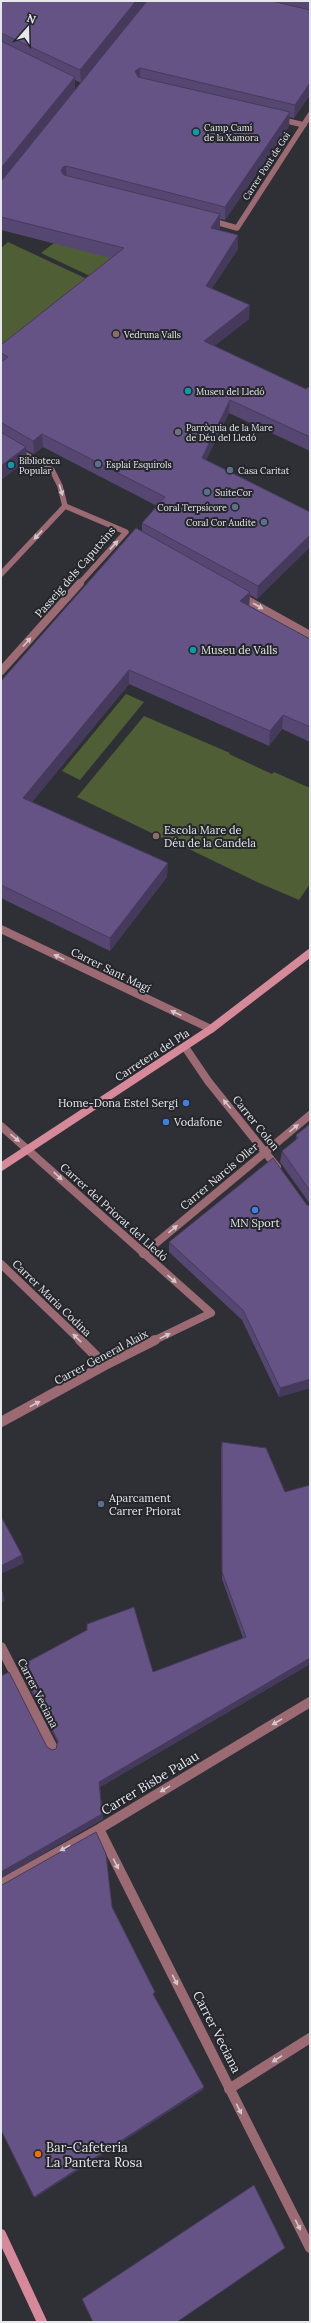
<svg xmlns="http://www.w3.org/2000/svg" width="311" height="2323" viewBox="0 0 311 2323" font-family="Lora,serif">
<style>
.green{fill:#4f5e35}
.lines{fill:none;stroke-linecap:round;stroke-linejoin:round}
.minor-far2{stroke:#9b6a73;stroke-width:5.5}
.minor-far1{stroke:#9b6a73;stroke-width:8}
.minor{stroke:#9b6a73;stroke-width:10}
.tertiary-far1{stroke:#9b6a73;stroke-width:5.5}
.tertiary{stroke:#9b6a73;stroke-width:8}
.secondary-far1{stroke:#d68a99;stroke-width:8}
.secondary{stroke:#d68a99;stroke-width:10}
.wall{fill:#564772;fill-rule:evenodd}
.shaded-wall{fill:#463a5c}
.building{fill:#645384;stroke:#463a5c}
.oneway{fill:#d2c8cc}
.culture-dot{fill:#0f9aa8;stroke:#24262b;stroke-width:1.5}
.education-dot{fill:#8d6e63;stroke:#24262b;stroke-width:1.5}
.worship-dot{fill:#6b7280;stroke:#24262b;stroke-width:1.5}
.service-dot{fill:#5c6f8a;stroke:#24262b;stroke-width:1.5}
.shop-dot{fill:#3f7fe0;stroke:#24262b;stroke-width:1.5}
.food-dot{fill:#e8710a;stroke:#24262b;stroke-width:1.5}
.labels{text-anchor:middle;dominant-baseline:central;stroke-width:4;stroke-linejoin:round;paint-order:stroke}
.far-poi-label{font-size:9px;fill:#e5e7ea;stroke:#24262b;text-anchor:start}
.far-street-label{font-size:9px;fill:#e5e7ea;stroke:#24262b}
.street-label{font-size:11px;fill:#e5e7ea;stroke:#24262b}
.poi-label{font-size:11px;fill:#e5e7ea;stroke:#24262b;text-anchor:start}
.near-street-label{font-size:13px;fill:#e5e7ea;stroke:#24262b}
.near-poi-label{font-size:13px;fill:#e5e7ea;stroke:#24262b;text-anchor:start}
</style>
<rect width="100%" height="100%" fill="#2e3035"/>
<!-- green -->
<path class="green" d="M8 242 87 279 1 346V248Z
M54 243 113 258 90 276 41 253Z
M126 694 144 702 80 780 62 771Z
M144 716 230 753 229 754 272 774 274 772 310 788V884L299 900 257 882 164 837 162 838 77 797Z"/>
<g class="lines">
<!-- minor-far2 -->
<path class="minor-far2" d="M279 119 304 125
M209 220 237 228 310 115
M1 440 52 470 60 486 65 506"/>
<!-- minor-far1 -->
<path class="minor-far1" d="M240 596 310 635
M1 929 211 1029
M185 1047 208 1081 277 1167
M1 1126 211 1313 153 1341
M143 1254 310 1115
M1 1264 81 1341"/>
<!-- minor -->
<path class="minor" d="M80 1340 105 1365
M1 1422 105 1365 155 1340
M1 1647 54 1750
M99 1829 310 2248
M1 1884 99 1829 310 1702
M229 2089 310 2038"/>
<!-- tertiary-far1 -->
<path class="tertiary-far1" d="M1 574 65 506 126 532 79 584"/>
<!-- tertiary -->
<path class="tertiary" d="M1 671 80 583"/>
<!-- secondary-far1 -->
<path class="secondary-far1" d="M1 1167 211 1029 310 953"/>
<!-- secondary -->
<path class="secondary" d="M1 2234 42 2322"/>
</g>
<!-- wall -->
<path class="wall" d="M1 1H310V95L294 118 289 117V126L225 220 220 219V228L218 230 238 235V249L212 288 249 319 214 346 306 389 310 386V451L229 413 206 460 310 512V547L257 599 250 595 249 606 310 639V742L282 729 269 746 129 684 32 802 167 877 110 951 1 898V681L142 531V523L157 506 43 447 34 454 26 450 27 460 1 480V345L111 258 1 230ZM75 80 81 83 75 90Z
M310 1124V1204L280 1162 282 1151 296 1140V1135Z
M307 1205 310 1206V1388L279 1397 242 1320 169 1252V1242Z
M222 1442 285 1492 310 1485V1664L100 1787 103 1819 1 1878V1676L47 1747 52 1750 56 1749 58 1743 22 1673 20 1666 153 1672 243 1638 222 1579 221 1451Z"/>
<!-- shaded-wall -->
<path class="shaded-wall" d="M136 1H147L81 83 80 70Z
M1 33H2L3 46H1Z
M140 68V82L135 71Z
M75 77V90L1 183V168Z
M310 83V95L294 118 295 105Z
M290 112 289 126 225 220V207Z
M66 166 67 180 61 171 63 167Z
M220 214V228L210 242 211 228Z
M238 235V249L205 299 206 286Z
M250 305 249 319 203 355 204 341Z
M230 400 229 413 201 471 202 458Z
M42 434 43 447 34 454 33 441Z
M26 447 27 460 1 480V466Z
M310 535V547L257 599 258 586Z
M250 592 249 607 240 601Z
M129 670V684L24 812 23 798Z
M283 715 282 729 269 746 270 731Z
M168 863 167 877 110 951V938Z
M310 1379V1388L279 1397 280 1388Z
M22 1555 24 1563 1 1574V1566Z
M3 1594 5 1601 1 1603V1595Z
M310 1658V1664L100 1787 103 1819 1 1878V1872L99 1782Z
M204 2087 203 2090 35 2198 34 2197Z"/>
<!-- building -->
<path class="building" d="M1 1H136L80 70 1 33Z
M147 1H272L310 10V83L295 105 140 68 135 71 138 77 290 112 225 207 66 166 63 167 61 171 64 175 220 214 211 228 238 235 206 286 250 305 204 341 306 389 310 386V437L230 400 202 458 310 512V535L258 586 142 523 165 497 42 434 33 441 2 423H1V362L8 357 1 353V345L124 248 1 217V180L3 179Z
M1 41 75 77 1 168Z
M1 432 26 447 1 466Z
M136 528 250 592 240 601 310 639V727L283 715 270 731 129 670 23 798 168 863 110 938 1 885V681Z
M310 1124V1191L282 1151 298 1138 296 1135Z
M273 1158 307 1205 310 1206V1379L280 1388 243 1310 169 1242Z
M222 1442 266 1448 285 1492 310 1485V1658L99 1782 102 1814 1 1872V1676L9 1672 47 1747 52 1750 56 1749 58 1741 20 1666 87 1630V1624L134 1607 153 1672 246 1637 222 1572Z
M1 1516 22 1555 1 1566Z
M1 1589 3 1594 1 1595Z
M96 1832 106 1854 112 1907 155 1992 153 1994 204 2087 34 2197 1 2130V1885H2Z
M254 2185 285 2248 177 2322H93L82 2299Z"/>
<!-- one-way arrows -->
<defs><path id="oneway-solid" d="M-6-.8H1V-3.2L6.5 0L1 3.2V.8H-6Z"/></defs>
<g class="oneway">
<use href="#oneway-solid" transform="translate(61 490) rotate(73)"/>
<use href="#oneway-solid" transform="translate(38 535) rotate(133)"/>
<use href="#oneway-solid" transform="translate(114 545) rotate(-47)"/>
<use href="#oneway-solid" transform="translate(258 606) rotate(29)"/>
<use href="#oneway-solid" transform="translate(27 642) rotate(-48)"/>
<use href="#oneway-solid" transform="translate(59 957) rotate(-154)"/>
<use href="#oneway-solid" transform="translate(176 1013) rotate(-156)"/>
<use href="#oneway-solid" transform="translate(227 1104) rotate(-130)"/>
<use href="#oneway-solid" transform="translate(294 1128) rotate(-39)"/>
<use href="#oneway-solid" transform="translate(15 1138) rotate(40)"/>
<use href="#oneway-solid" transform="translate(58 1176) rotate(43)"/>
<use href="#oneway-solid" transform="translate(173 1229) rotate(-40)"/>
<use href="#oneway-solid" transform="translate(172 1279) rotate(41)"/>
<use href="#oneway-solid" transform="translate(165 1336) rotate(-26)"/>
<use href="#oneway-solid" transform="translate(77 1338) rotate(-136)"/>
<use href="#oneway-solid" transform="translate(35 1404) rotate(-28)"/>
<use href="#oneway-solid" transform="translate(277 1722) rotate(149)"/>
<use href="#oneway-solid" transform="translate(165 1789) rotate(149)"/>
<use href="#oneway-solid" transform="translate(65 1848) rotate(151)"/>
<use href="#oneway-solid" transform="translate(116 1864) rotate(63)"/>
<use href="#oneway-solid" transform="translate(175 1980) rotate(63)"/>
<use href="#oneway-solid" transform="translate(277 2059) rotate(147)"/>
<use href="#oneway-solid" transform="translate(239 2109) rotate(63)"/>
<use href="#oneway-solid" transform="translate(298 2225) rotate(63)"/>
</g>
<!-- markers -->
<g class="culture-dot">
<circle cx="196" cy="132" r="4"/>
<circle cx="188" cy="391" r="4"/>
<circle cx="11" cy="465" r="4"/>
<circle cx="193" cy="650" r="4"/>
</g>
<g class="education-dot">
<circle cx="116" cy="334" r="4"/>
<circle cx="156" cy="836" r="4"/>
</g>
<circle class="worship-dot" cx="178" cy="432" r="4"/>
<g class="service-dot">
<circle cx="98" cy="464" r="4"/>
<circle cx="230" cy="470" r="4"/>
<circle cx="207" cy="492" r="4"/>
<circle cx="235" cy="507" r="4"/>
<circle cx="264" cy="522" r="4"/>
<circle cx="101" cy="1504" r="4"/>
</g>
<g class="shop-dot">
<circle cx="186" cy="1103" r="4"/>
<circle cx="166" cy="1122" r="4"/>
<circle cx="255" cy="1210" r="4"/>
</g>
<circle class="food-dot" cx="38" cy="2154" r="4"/>
<g class="labels">
<!-- far-poi labels -->
<g class="far-poi-label">
<text x="204" y="127">Camp Camí<tspan x="204" dy="10">de la Xamora</tspan></text>
<text x="124" y="334">Vedruna Valls</text>
<text x="196" y="391">Museu del Lledó</text>
<text x="186" y="427">Parròquia de la Mare<tspan x="186" dy="10">de Déu del Lledó</tspan></text>
<text x="19" y="460">Biblioteca<tspan x="19" dy="10">Popular</tspan></text>
<text x="106" y="464">Esplai Esquirols</text>
<text x="238" y="470">Casa Caritat</text>
<text x="215" y="492">SuiteCor</text>
<text x="227" y="507" text-anchor="end">Coral Terpsícore</text>
<text x="256" y="522" text-anchor="end">Coral Cor Audite</text>
</g>
<!-- far-street labels -->
<g class="far-street-label">
<text transform="translate(266 166) rotate(-57)">Carrer Pont de Goi</text>
</g>
<!-- street labels -->
<g class="street-label">
<text transform="translate(75 572) rotate(-49)">Passeig dels Caputxins</text>
<text transform="translate(111 970) rotate(26)">Carrer Sant Magí</text>
<text transform="translate(152 1055) rotate(-33)">Carretera del Pla</text>
<text transform="translate(256 1123) rotate(51)">Carrer Colon</text>
<text transform="translate(219 1176) rotate(-40)">Carrer Narcís Oller</text>
<text transform="translate(114 1212) rotate(42)">Carrer del Priorat del Lledó</text>
<text transform="translate(52 1298) rotate(44)">Carrer Maria Codina</text>
<text transform="translate(101 1357) rotate(-28)">Carrer General Alaix</text>
<text transform="translate(38 1693) rotate(63)">Carrer Veciana</text>
</g>
<!-- poi labels -->
<g class="poi-label">
<text x="201" y="650">Museu de Valls</text>
<text x="164" y="830">Escola Mare de<tspan x="164" dy="13">Déu de la Candela</tspan></text>
<text x="178" y="1103" text-anchor="end">Home-Dona Estel Sergi</text>
<text x="174" y="1122">Vodafone</text>
<text x="255" y="1223" text-anchor="middle">MN Sport</text>
<text x="109" y="1498">Aparcament<tspan x="109" dy="13">Carrer Priorat</tspan></text>
</g>
<!-- near-street labels -->
<g class="near-street-label">
<text transform="translate(150 1783) rotate(-31)">Carrer Bisbe Palau</text>
<text transform="translate(217 2032) rotate(63)">Carrer Veciana</text>
</g>
<!-- near-poi labels -->
<g class="near-poi-label">
<text x="46" y="2147">Bar-Cafeteria<tspan x="46" dy="15">La Pantera Rosa</tspan></text>
</g>
</g>
<!-- border -->
<rect width="311" height="2323" fill="none" stroke="#e5e7ea" stroke-width="4"/>
<!-- north arrow -->
<g transform="translate(28 28) rotate(20)" stroke="#24262b" stroke-width="3" paint-order="stroke">
<path d="M0-3L7 15L0 10L-7 15Z" fill="#e5e7ea"/>
<text y="-6" font-size="11" font-weight="bold" text-anchor="middle" fill="#e5e7ea">N</text>
</g>
</svg>
